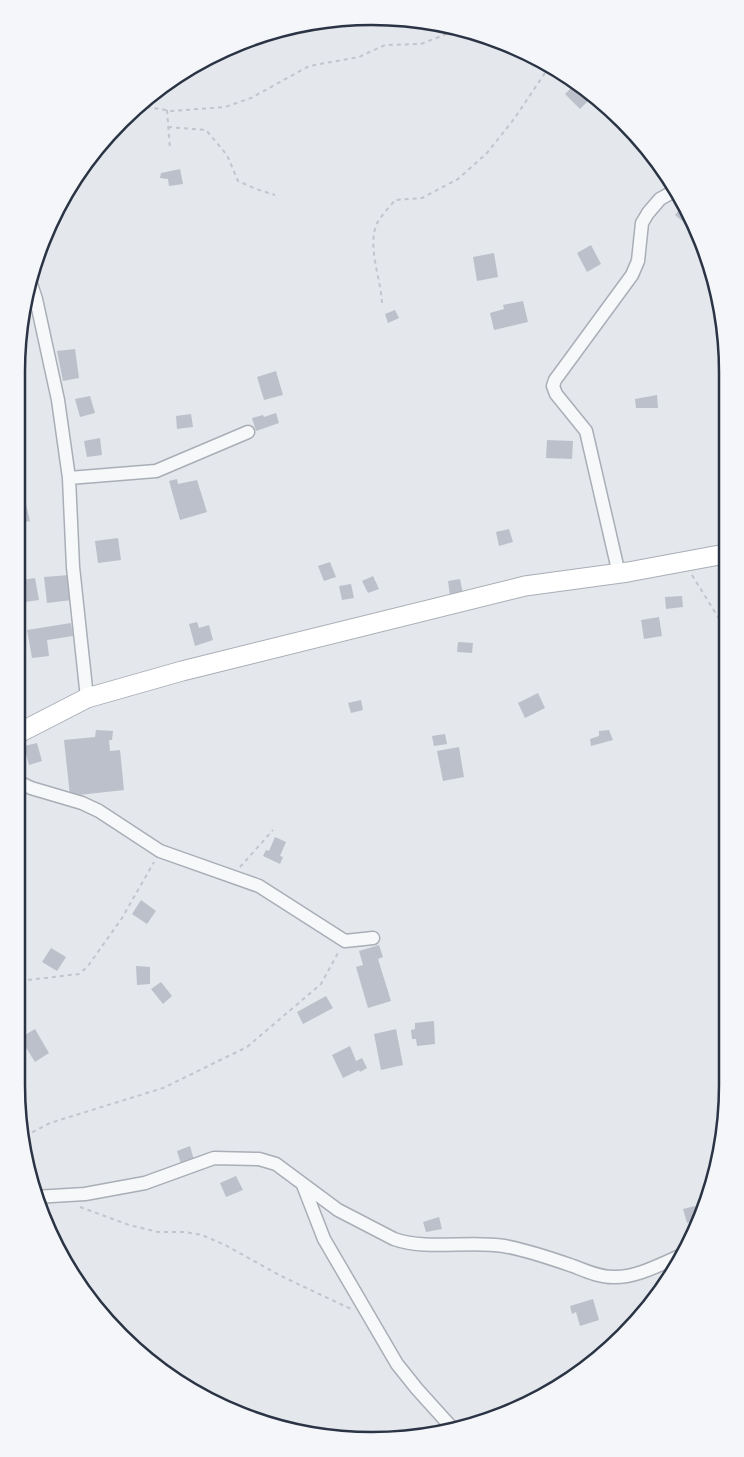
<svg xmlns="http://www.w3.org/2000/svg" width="744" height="1457" viewBox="0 0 744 1457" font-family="'Fira Sans Condensed',sans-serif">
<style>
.building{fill:#bbc0ca}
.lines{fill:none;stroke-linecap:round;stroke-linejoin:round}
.street-casing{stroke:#a9aeb7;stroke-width:15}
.secondary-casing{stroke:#a9aeb7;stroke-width:21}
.path{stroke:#c2c5cb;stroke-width:2;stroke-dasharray:4 4;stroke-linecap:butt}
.street{stroke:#f7f8fa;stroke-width:12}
.secondary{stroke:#fff;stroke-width:19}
.rim{fill:none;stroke:#2b3445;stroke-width:2.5}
</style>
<rect width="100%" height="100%" fill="#e4e7ec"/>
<!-- building -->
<path class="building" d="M575 84 593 96 580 109 565 94Z
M180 169 183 184 169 186 168 179 160 178 161 173Z
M684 204 694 224 691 228 675 215Z
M591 245 601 264 587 272 577 253Z
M494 253 498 277 477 281 473 257Z
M523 301 528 322 494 330 490 313 504 309 503 305Z
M395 310 399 318 388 323 385 314Z
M75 349 79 378 63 381 57 351Z
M276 371 283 395 264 400 257 377Z
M657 395 658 408H636L635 399Z
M90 396 95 413 80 417 75 399Z
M276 413 279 423 256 431 252 418 263 415 264 417Z
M191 414 193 427 177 429 176 416Z
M100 438 102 455 87 457 84 441Z
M547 440 573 441 572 459 546 458Z
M177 479 178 484 197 480 207 512 180 520 169 481Z
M26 504 30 521 17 524V505Z
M509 529 513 542 499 546 496 532Z
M118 538 121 560 98 563 95 541Z
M330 562 336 577 324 581 318 566Z
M69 575 72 600 47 603 44 577Z
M373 576 379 589 368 593 362 581Z
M35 578 39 600 25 602 22 580Z
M460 579 463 594 450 596 448 581Z
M351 584 354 598 342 600 339 586Z
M682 596 683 607 666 609 665 597Z
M659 617 662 636 644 639 641 620Z
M197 622 199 628 209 625 213 640 195 646 189 624Z
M71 623 73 636 47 640 49 656 32 658 27 630Z
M458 642 473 643 472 653 457 652Z
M538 693 545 708 525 718 518 703Z
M361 700 363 710 351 713 348 703Z
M17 701 22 712 17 715Z
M96 730 113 731 112 740H109L110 751 120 750 124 790 70 796 64 740 95 737Z
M609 730 613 740 591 746 590 739 599 736V731Z
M445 734 447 744 434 746 432 736Z
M37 743 42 761 29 765 24 746Z
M459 747 464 777 443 781 437 751Z
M17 787 26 794 17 808Z
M275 837 286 842 280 856 283 857 280 864 263 856 266 850 269 851Z
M141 900 156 911 147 924 132 914Z
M379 945 383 957 378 959 391 1001 368 1008 356 967 363 965 359 951Z
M51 948 66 957 57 971 42 962Z
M136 966 150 967V984L137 985Z
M161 982 172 996 163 1004 151 989Z
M326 996 333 1008 303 1024 297 1012Z
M434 1021 435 1044 417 1046 416 1039H412L411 1030 415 1029V1023Z
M35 1029 49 1053 35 1062 20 1038Z
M396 1029 403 1065 381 1070 374 1034Z
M350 1046 356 1061 362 1058 367 1068 360 1072 359 1070 343 1078 332 1055Z
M190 1146 194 1160 181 1164 177 1151Z
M236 1176 243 1190 226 1197 220 1183Z
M695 1206 699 1219 687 1223 683 1209Z
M439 1217 442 1229 426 1232 423 1222Z
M698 1223 693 1236 690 1225Z
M593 1299 599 1320 580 1326 576 1312 572 1314 570 1306Z"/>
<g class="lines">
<defs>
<path id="street" d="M29 278 36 299 58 400 69 478 73 567 87 698
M69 478 156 471 248 432
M619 574 586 431 556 394 553 386 555 380 632 275 638 261 642 223 648 213 660 199 676 190
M17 781 31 788 82 803 99 811 160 851 259 886 345 941 373 938
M303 1185 324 1239 397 1364 417 1389 454 1430
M35 1197 85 1194 145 1183 214 1158 259 1159 276 1164 338 1210 394 1239C429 1251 468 1240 504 1246 527 1250 550 1258 573 1266 586 1271 599 1277 613 1277 636 1278 661 1264 682 1255"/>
<path id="secondary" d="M17 734 87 698 182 671 525 586 628 572 725 554"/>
</defs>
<!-- street casing -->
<use href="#street" class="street-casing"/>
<!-- secondary casing -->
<use href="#secondary" class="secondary-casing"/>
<!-- path -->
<path class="path" d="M167 110 170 149
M131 111 147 107 172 111 225 107 251 98 309 66 359 57 385 45 421 44 449 33 456 28 481 38 487 37
M168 127 206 130 227 155 238 181 256 189 275 195
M653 157 668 182
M382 303C381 280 369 252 375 229 377 219 389 208 395 200L422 198 458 179 487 153 514 119 545 73 551 68
M692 575 726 630
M240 867 273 830
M28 980 79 974 88 966 122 918 154 862
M25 1136 50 1123 163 1088 247 1047 321 984 339 951
M80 1207 129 1225 158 1232H185L202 1235 225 1245 281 1276 351 1309"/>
<!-- street -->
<use href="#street" class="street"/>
<!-- secondary -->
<use href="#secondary" class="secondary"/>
</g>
<!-- crop -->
<path d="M0 0H744V1457H0ZM372 25H372A347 347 0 0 1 719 372V1085A347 347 0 0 1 372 1432H372A347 347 0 0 1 25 1085V372A347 347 0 0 1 372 25Z" fill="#f4f6f9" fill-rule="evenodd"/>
<path class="rim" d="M372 25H372A347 347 0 0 1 719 372V1085A347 347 0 0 1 372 1432H372A347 347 0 0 1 25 1085V372A347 347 0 0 1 372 25Z"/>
</svg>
